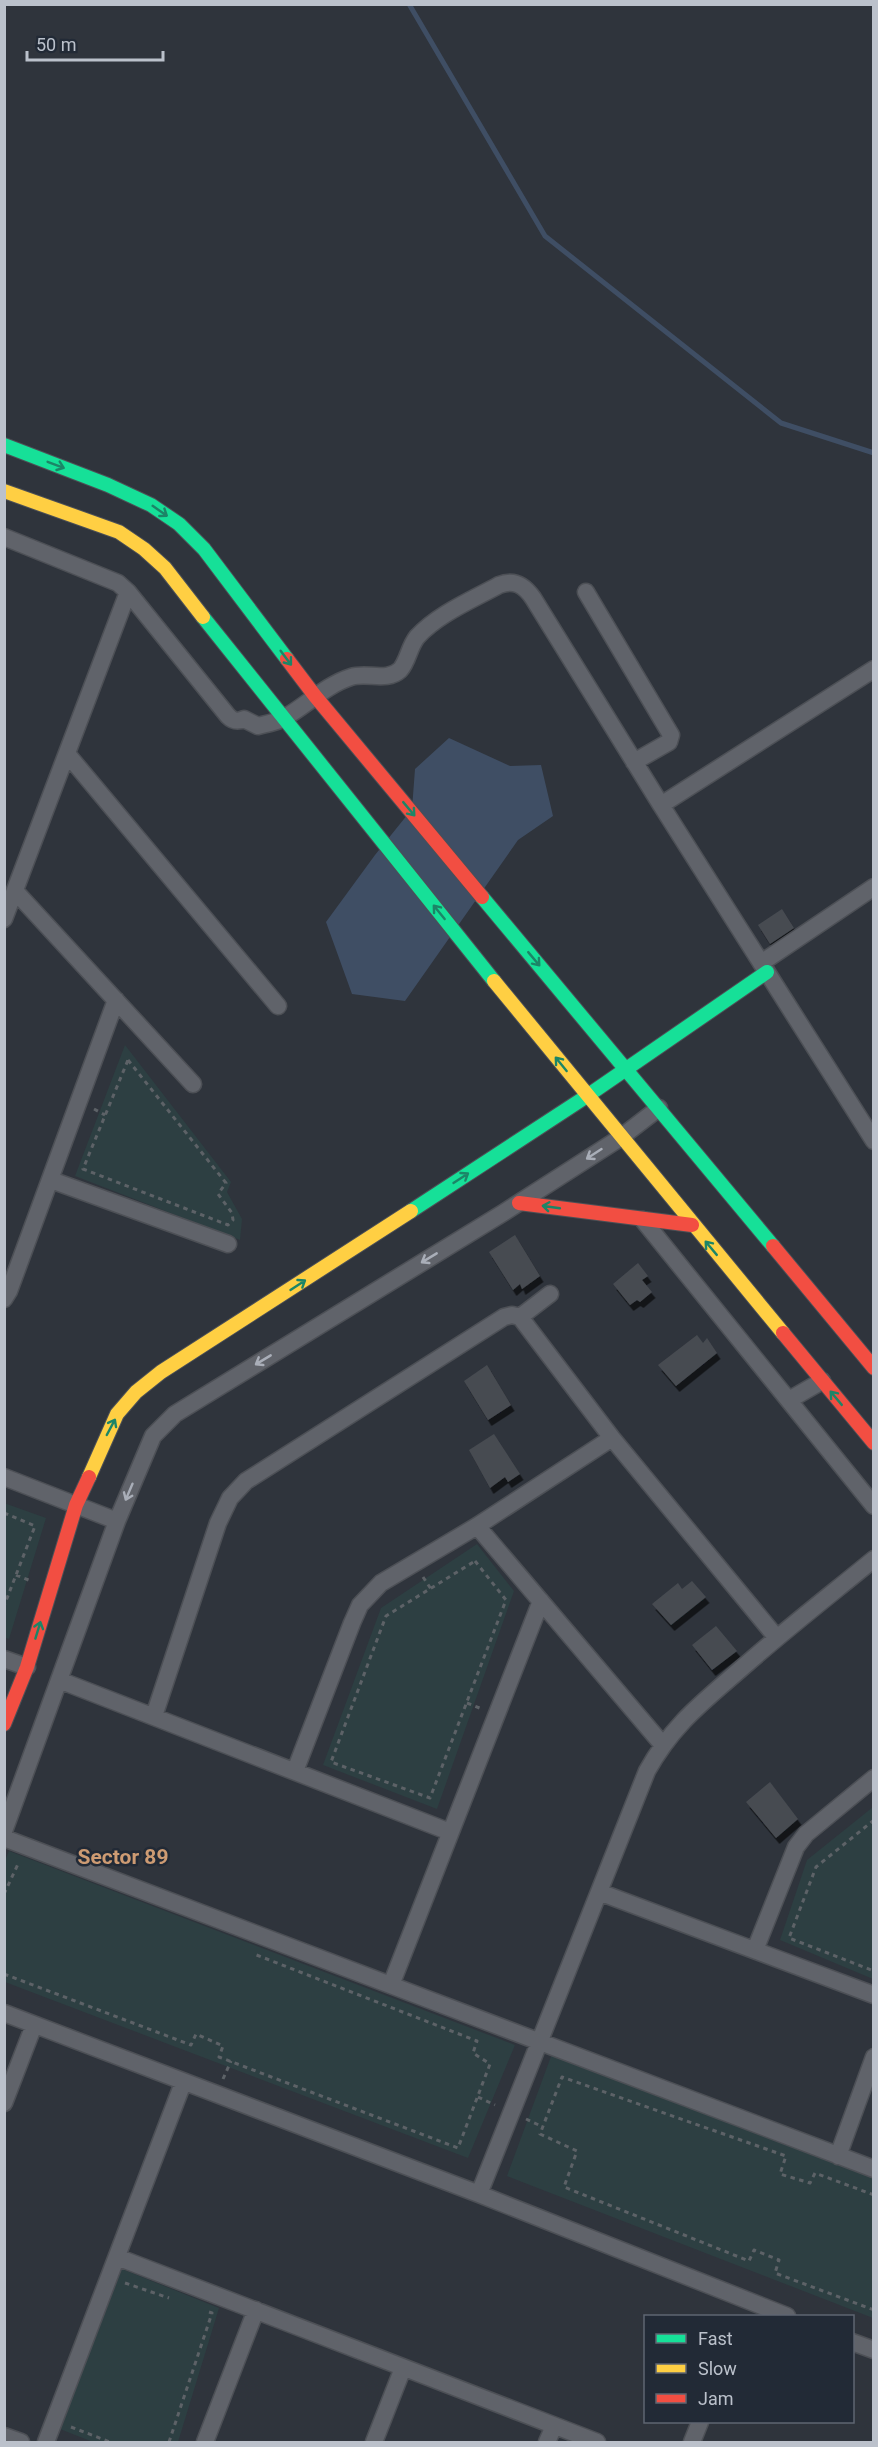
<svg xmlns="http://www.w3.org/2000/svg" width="878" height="2447" viewBox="0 0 878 2447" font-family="Roboto,sans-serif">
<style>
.green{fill:#2d3f42}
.water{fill:#3f4e64}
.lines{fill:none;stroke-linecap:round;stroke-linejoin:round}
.stream{stroke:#3f4e64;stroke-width:5}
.building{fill:#474b51;filter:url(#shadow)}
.street-casing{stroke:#4d5056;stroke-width:19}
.fast-casing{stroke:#4d5056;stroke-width:16}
.slow-casing{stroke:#4d5056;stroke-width:16}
.jam-casing{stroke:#4d5056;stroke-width:16}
.path{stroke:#5d6267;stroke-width:3;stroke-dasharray:4.5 4.5;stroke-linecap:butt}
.street{stroke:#60636a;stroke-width:16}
.fast{stroke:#16e098;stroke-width:14}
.slow{stroke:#ffcf43;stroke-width:14}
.jam{stroke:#f24e42;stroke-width:14}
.oneway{stroke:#1c8567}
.oneway2{stroke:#a9aeb8}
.labels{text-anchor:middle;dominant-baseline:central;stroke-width:5;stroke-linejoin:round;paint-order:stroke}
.district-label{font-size:21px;font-weight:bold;fill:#cd9b73;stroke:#222a36}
</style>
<defs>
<filter id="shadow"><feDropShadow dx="3.5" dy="6" stdDeviation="0" flood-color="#0009"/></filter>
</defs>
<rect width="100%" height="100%" fill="#2f343c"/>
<!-- green -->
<path class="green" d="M125 1045 231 1182 227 1192 242 1219 240 1240 75 1176Z
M4 1503 46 1518 9 1639 4 1637Z
M477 1544 514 1591 437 1809 323 1765 381 1608Z
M873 1807V1979L780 1940 807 1860Z
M9 1851 515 2045 468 2158 5 1982 4 1863Z
M553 2051 873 2178V2318L507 2176Z
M122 2269 219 2308 178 2442H93L60 2429Z"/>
<!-- water -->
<path class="water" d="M449 738 510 766 541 765 553 816 518 840 405 1001 352 994 326 922 375 855 412 809 415 769Z"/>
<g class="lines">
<!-- stream -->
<path class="stream" d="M409 4 545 236 781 423 874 453"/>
</g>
<!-- building -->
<path class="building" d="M782 909 794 928 770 944 758 925Z
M515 1235 540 1276 522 1289 520 1284 513 1290 489 1252Z
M638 1263 648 1276 642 1280 652 1292 640 1302 637 1300 630 1305 613 1284Z
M697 1335 703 1343 707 1338 717 1353 676 1386 658 1365Z
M487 1365 511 1405 488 1420 464 1381Z
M494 1434 520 1474 508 1482 505 1477 490 1488 469 1450Z
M692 1581 706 1597 671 1625 652 1604 678 1583 682 1589Z
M716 1626 737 1651 712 1670 692 1645Z
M770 1782 798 1819 776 1838 746 1802Z"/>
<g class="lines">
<defs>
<path id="street" d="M4 537 118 583 128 592 228 716C233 721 237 722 244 719L258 726C266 724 277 722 284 718 307 705 326 685 351 677 367 672 387 682 400 670 408 661 409 647 417 637 438 614 472 600 499 585 514 579 524 585 533 598L661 805
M586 592 671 735 669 742 634 762
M874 669 661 805 874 1141
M68 755 278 1006
M15 891 193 1084
M4 919 128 592
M761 963 874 887
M51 1180 228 1244
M643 1220 874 1506
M4 1299 9 1291 116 1000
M520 1317 612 1438 777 1638
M789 1400 822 1381
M4 1477 117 1521
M477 1526 662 1744
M4 1659 27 1667
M59 1680 450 1832
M154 1716 218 1523 230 1498 246 1481 504 1317 512 1315 520 1317 550 1294
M295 1771 352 1623 360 1605 381 1583 477 1526 612 1438
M4 1831 117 1521 153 1436 175 1414 503 1213 620 1138 659 1108
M4 1838 874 2169
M599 1892 874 1995
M755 1950 796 1847 806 1834 874 1778
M391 1985 541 1601
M4 2013 479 2194 787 2316
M4 2103 34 2025
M838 2156 874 2057
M479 2194 647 1771C673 1724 703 1702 743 1667 785 1630 830 1595 874 1559
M117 2257 597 2442
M852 2342 874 2350
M4 2436 21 2442
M46 2442 183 2083
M205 2442 256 2310
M374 2442 403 2368
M547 2442 554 2426
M692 2442 700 2422"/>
<path id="fast" d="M4 445 108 485 151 505 179 524 204 549 287 659
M203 617 494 981
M482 897 773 1246
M411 1211 587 1096 767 972"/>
<path id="slow" d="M4 491 119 532 144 549 165 568 203 617
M494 981 783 1333
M89 1477 117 1414 136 1392 161 1372 411 1211"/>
<path id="jam" d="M287 659 315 696 482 897
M519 1203 692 1225
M773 1246 874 1368
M783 1333 874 1443
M4 1724 27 1667 76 1505 89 1477"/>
</defs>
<!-- street casing -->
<use href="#street" class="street-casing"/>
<!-- fast casing -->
<use href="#fast" class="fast-casing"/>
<!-- slow casing -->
<use href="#slow" class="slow-casing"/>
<!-- jam casing -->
<use href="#jam" class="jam-casing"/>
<!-- path -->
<path class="path" d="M128 1060 226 1183 218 1194 232 1213 233 1220 228 1225 83 1169Z
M94 1109 105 1115
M4 1513 35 1526 4 1606
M475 1561 506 1600 430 1798 331 1762 386 1616Z
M16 1575 31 1581
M423 1577 431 1589
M467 1703 482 1709
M874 1820 816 1867 789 1938 874 1971
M4 1894 19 1862
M4 1974 191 2045 196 2034 223 2046 219 2057 458 2148 490 2064 473 2053 477 2041 254 1954
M223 2079 231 2061
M478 2097 495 2105
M526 2119 543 2127
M874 2195 815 2173 810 2183 780 2174 786 2156 562 2077 540 2134 577 2151 564 2187 749 2261 754 2250 779 2260 775 2273 874 2310
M125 2283 169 2298
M71 2427 110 2442
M169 2442 212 2313 209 2312"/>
<!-- street -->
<use href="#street" class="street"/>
<!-- fast -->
<use href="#fast" class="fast"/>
<!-- slow -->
<use href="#slow" class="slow"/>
<!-- jam -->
<use href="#jam" class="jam"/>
</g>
<!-- one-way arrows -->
<defs><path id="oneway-shaft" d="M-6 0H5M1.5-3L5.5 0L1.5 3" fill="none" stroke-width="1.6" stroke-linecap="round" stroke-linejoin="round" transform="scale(1.5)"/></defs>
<g class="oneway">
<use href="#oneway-shaft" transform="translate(56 465) rotate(21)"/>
<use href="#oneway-shaft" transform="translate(160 511) rotate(35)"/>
<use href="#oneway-shaft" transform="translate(286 658) rotate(53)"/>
<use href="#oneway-shaft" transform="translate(409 809) rotate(50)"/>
<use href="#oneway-shaft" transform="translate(439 912) rotate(-129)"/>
<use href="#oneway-shaft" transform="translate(534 959) rotate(50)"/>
<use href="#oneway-shaft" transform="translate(561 1064) rotate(-129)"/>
<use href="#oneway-shaft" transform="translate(461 1178) rotate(-33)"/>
<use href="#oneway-shaft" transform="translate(551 1207) rotate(-172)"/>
<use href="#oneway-shaft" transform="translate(711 1248) rotate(-130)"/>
<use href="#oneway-shaft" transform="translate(298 1285) rotate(-33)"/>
<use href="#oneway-shaft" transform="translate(836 1398) rotate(-130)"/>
<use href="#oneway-shaft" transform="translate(111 1427) rotate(-62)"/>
<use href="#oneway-shaft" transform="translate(38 1630) rotate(-73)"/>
</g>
<g class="oneway2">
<use href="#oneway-shaft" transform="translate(594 1154) rotate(147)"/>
<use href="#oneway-shaft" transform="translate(429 1258) rotate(149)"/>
<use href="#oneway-shaft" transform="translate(263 1360) rotate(149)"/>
<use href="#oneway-shaft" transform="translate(129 1492) rotate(113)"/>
</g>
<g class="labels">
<!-- district labels -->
<g class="district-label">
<text x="123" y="1857">Sector 89</text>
</g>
</g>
<!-- border -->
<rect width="878" height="2447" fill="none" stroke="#bbc1cb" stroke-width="12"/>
<!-- legend -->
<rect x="644" y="2315" width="210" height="108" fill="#222a36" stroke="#5f6672" stroke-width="1.5"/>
<rect x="656" y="2334" width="30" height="9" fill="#16e098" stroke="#5f6672" stroke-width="1.5"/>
<text x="698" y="2345" font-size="18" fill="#bbc1cb">Fast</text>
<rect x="656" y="2364" width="30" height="9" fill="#ffcf43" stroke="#5f6672" stroke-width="1.5"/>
<text x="698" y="2375" font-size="18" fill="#bbc1cb">Slow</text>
<rect x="656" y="2394" width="30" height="9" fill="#f24e42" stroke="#5f6672" stroke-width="1.5"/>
<text x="698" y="2405" font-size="18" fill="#bbc1cb">Jam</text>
<!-- scale -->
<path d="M27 51v9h136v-9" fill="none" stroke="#bbc1cb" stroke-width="3"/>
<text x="36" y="51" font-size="18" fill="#bbc1cb" stroke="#222a36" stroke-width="4.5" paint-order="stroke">50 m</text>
</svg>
